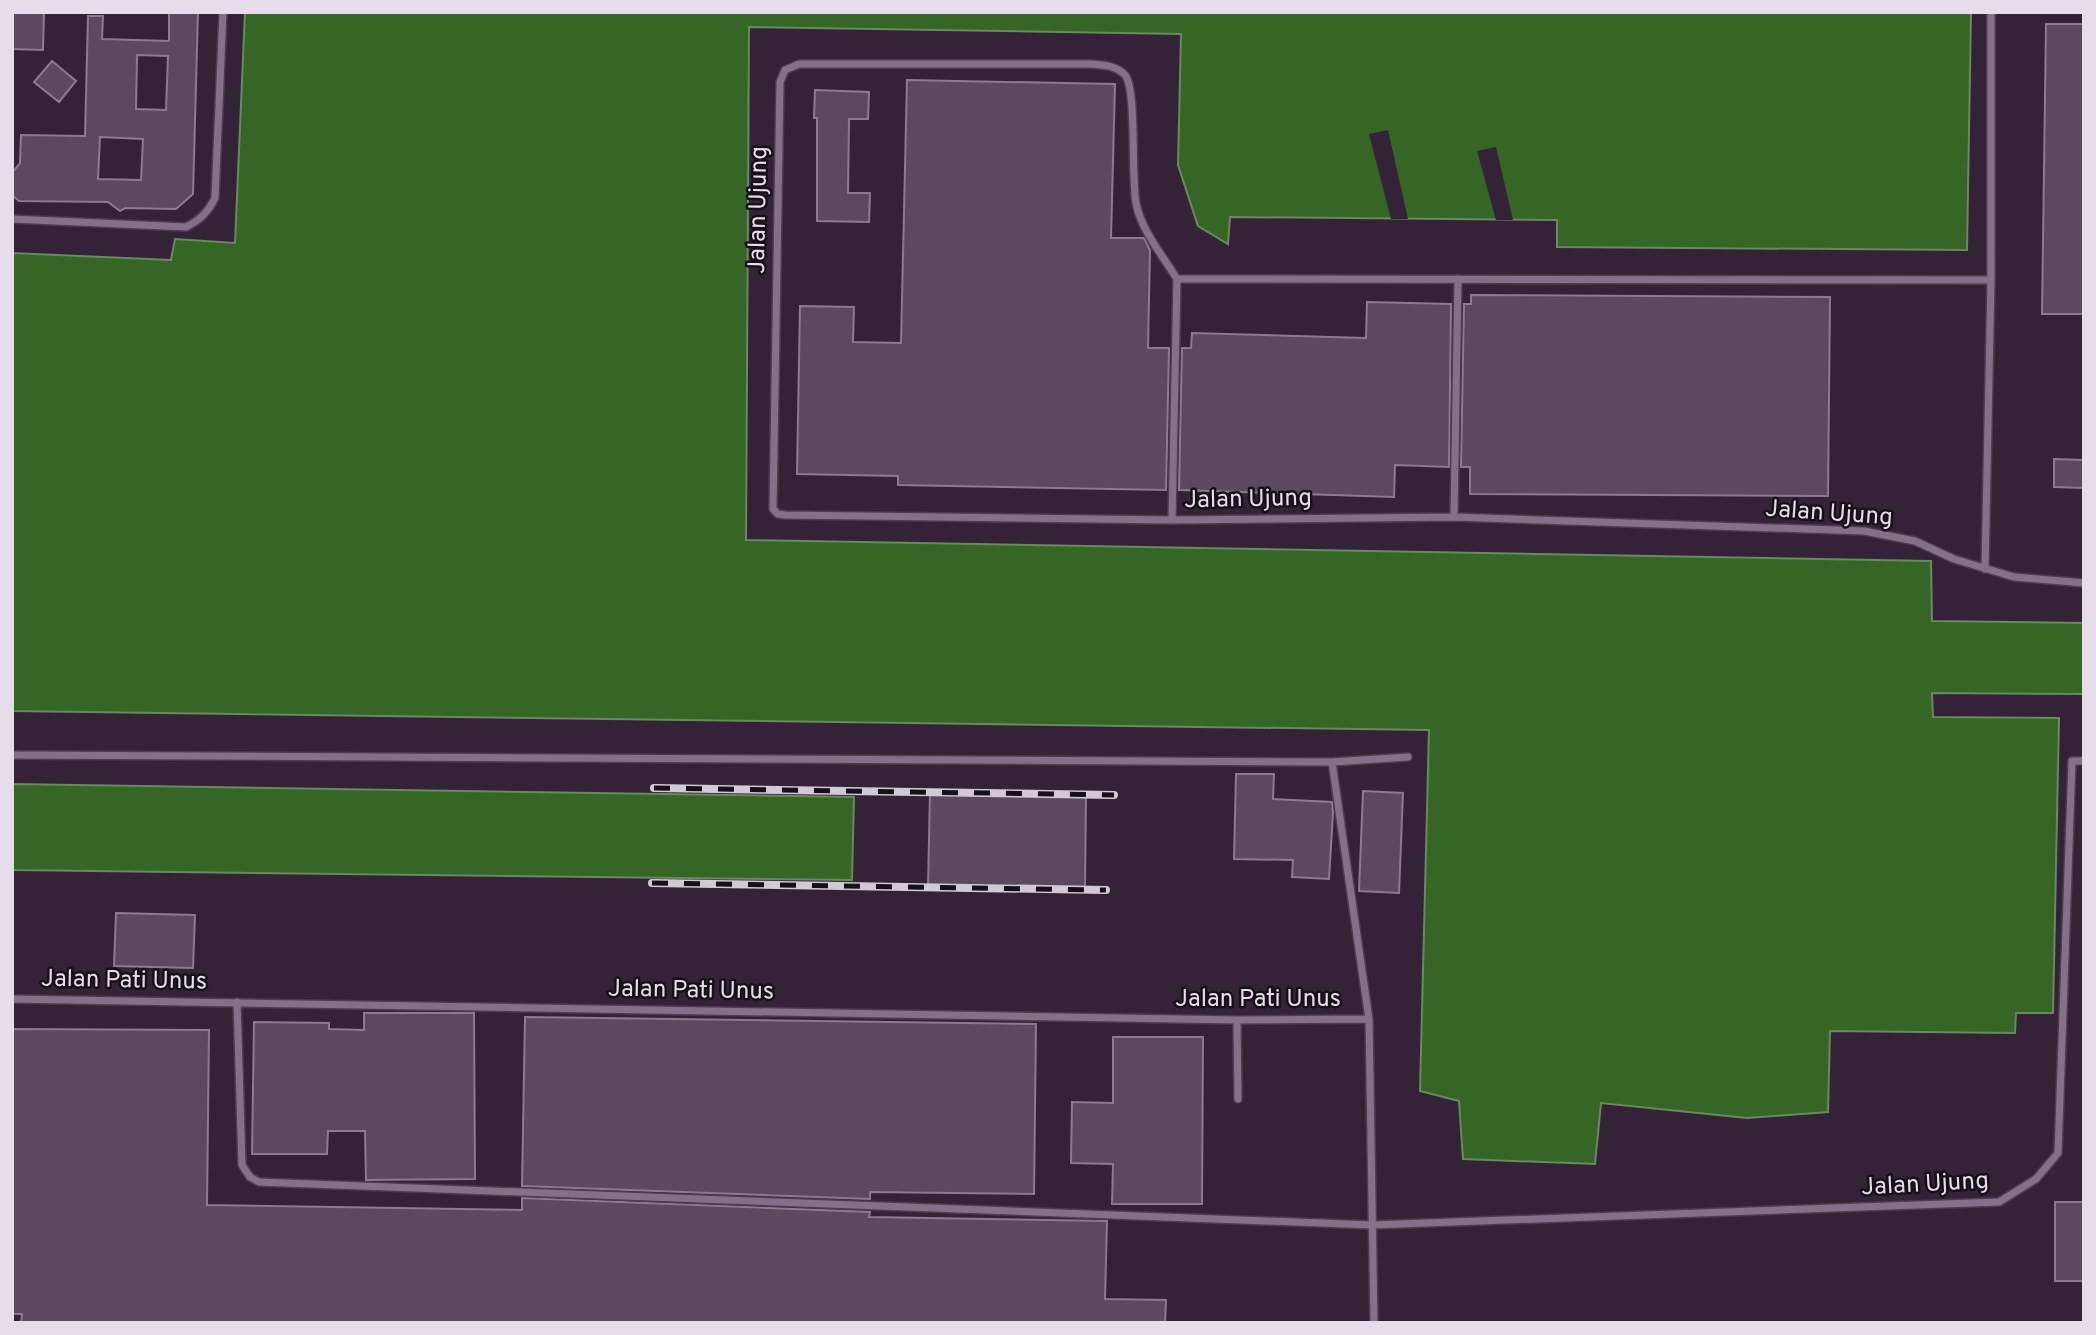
<svg xmlns="http://www.w3.org/2000/svg" width="2096" height="1335" viewBox="0 0 2096 1335" font-family="Overpass,sans-serif">
<style>
.water{fill:#356626;stroke:#6a8961;stroke-width:2}
.pier{fill:#342337}
.building{fill:#5b495f;stroke:#8d7a91;stroke-width:2;fill-rule:evenodd}
.lines{fill:none;stroke-linecap:round;stroke-linejoin:round}
.service-casing{stroke:#4c3e4f;stroke-width:10}
.service{stroke:#847088;stroke-width:7}
.rail-casing{stroke:#d3c8d6;stroke-width:8}
.rail{stroke:#171019;stroke-width:5;stroke-dasharray:16;stroke-linecap:butt}
.labels{text-anchor:middle;dominant-baseline:central;stroke-width:5;stroke-linejoin:round;paint-order:stroke}
.street-label{font-size:24px;fill:#e7dcea;stroke:#171019}
</style>
<rect width="100%" height="100%" fill="#342337"/>
<!-- water -->
<path class="water" d="M245 12H1971L1967 250 1557 247V220L1230 217 1228 244 1198 226 1178 165 1181 34 749 27 746 540 1931 561 1932 621 2084 623V694L1932 693 1933 717 2059 718 2053 1013H2016L2015 1033 1830 1031 1828 1112 1747 1118 1601 1103 1595 1164 1463 1159 1459 1101 1420 1091 1429 730 12 711V253L171 260 175 239 235 243Z
M12 784 854 797 852 880 12 870Z"/>
<!-- pier -->
<path class="pier" d="M1388 130 1408 219H1391L1369 134Z
M1496 147 1513 220H1496L1477 151Z"/>
<!-- building -->
<path class="building" d="M12 12H44L43 50 12 49Z
M169 12H198L193 194 176 209 125 208 120 211 108 202 19 201 12 195V173L20 163 21 135 85 136 88 16H103L102 39 169 41ZM137 55 168 56 166 110 136 109ZM100 137 143 139 141 180 98 179Z
M2046 24H2084V314H2042Z
M52 61 76 81 59 102 34 82Z
M907 80 1115 84 1111 238H1144L1150 250 1148 348H1169L1166 490 898 485V476L797 474 800 306 854 307 853 342 901 343Z
M815 90 869 92 868 119H849L848 193H870L869 222 817 221V118H814Z
M1471 295 1830 297 1828 496 1470 494V467H1461L1464 304H1471Z
M1367 302 1451 304 1449 467 1395 465 1394 497 1179 490 1182 348H1191L1192 333 1366 338Z
M2054 459 2084 460V488L2054 487Z
M1236 774H1274L1273 799 1332 802 1333 813 1329 879 1292 877 1293 860 1234 859Z
M1363 791 1403 793 1399 893 1359 891Z
M930 792 1086 794 1085 889 928 887Z
M116 913 195 915 193 968 114 966Z
M364 1013H474L475 1179 366 1180 365 1131H328L327 1154H252L254 1022 329 1023V1029L364 1030Z
M525 1017 1036 1024 1034 1194 870 1192V1199L522 1186Z
M12 1029 209 1030 207 1205 522 1210V1198L870 1212 869 1217 1107 1221 1105 1299 1166 1300 1165 1323H21L22 1314H12Z
M1113 1037H1203L1202 1204H1112L1113 1164 1071 1163 1072 1102 1113 1103Z
M2055 1202H2084V1281H2055Z"/>
<g class="lines">
<defs>
<path id="service" d="M12 219 186 227C200 220 208 212 215 198L223 12
M1458 279 1454 517 1172 520 785 515 778 514 773 509 780 82 785 70 799 64H1090C1102 65 1116 65 1125 75 1137 89 1131 178 1136 203 1141 230 1163 256 1177 279L1991 280
M1454 517 1864 531 1915 541 1954 559 2014 577 2084 583
M1172 520 1177 279
M1985 569 1991 280V12
M12 755 1332 762 1369 1019 1374 1323
M1332 762 1408 757
M12 999 1237 1020 1369 1019
M237 1002 242 1165 250 1177 259 1182 1372 1225 1999 1202 2036 1179 2058 1153 2072 761H2084
M1237 1020 1238 1099"/>
</defs>
<!-- service casing -->
<use href="#service" class="service-casing"/>
<!-- service -->
<use href="#service" class="service"/>
<defs>
<path id="rail" d="M654 788 1114 795
M652 883 1106 890"/>
</defs>
<!-- rail casing -->
<use href="#rail" class="rail-casing"/>
<!-- rail -->
<use href="#rail" class="rail"/>
</g>
<g class="labels">
<!-- street labels -->
<g class="street-label">
<text transform="translate(759 210) rotate(-89)">Jalan Ujung</text>
<text transform="translate(1248 500) rotate(-1)">Jalan Ujung</text>
<text transform="translate(1829 514) rotate(4)">Jalan Ujung</text>
<text transform="translate(124 981) rotate(1)">Jalan Pati Unus</text>
<text transform="translate(691 991) rotate(1)">Jalan Pati Unus</text>
<text x="1258" y="1000">Jalan Pati Unus</text>
<text transform="translate(1925 1185) rotate(-3)">Jalan Ujung</text>
</g>
</g>
<!-- border -->
<rect width="2096" height="1335" fill="none" stroke="#e7dcea" stroke-width="28"/>
</svg>
